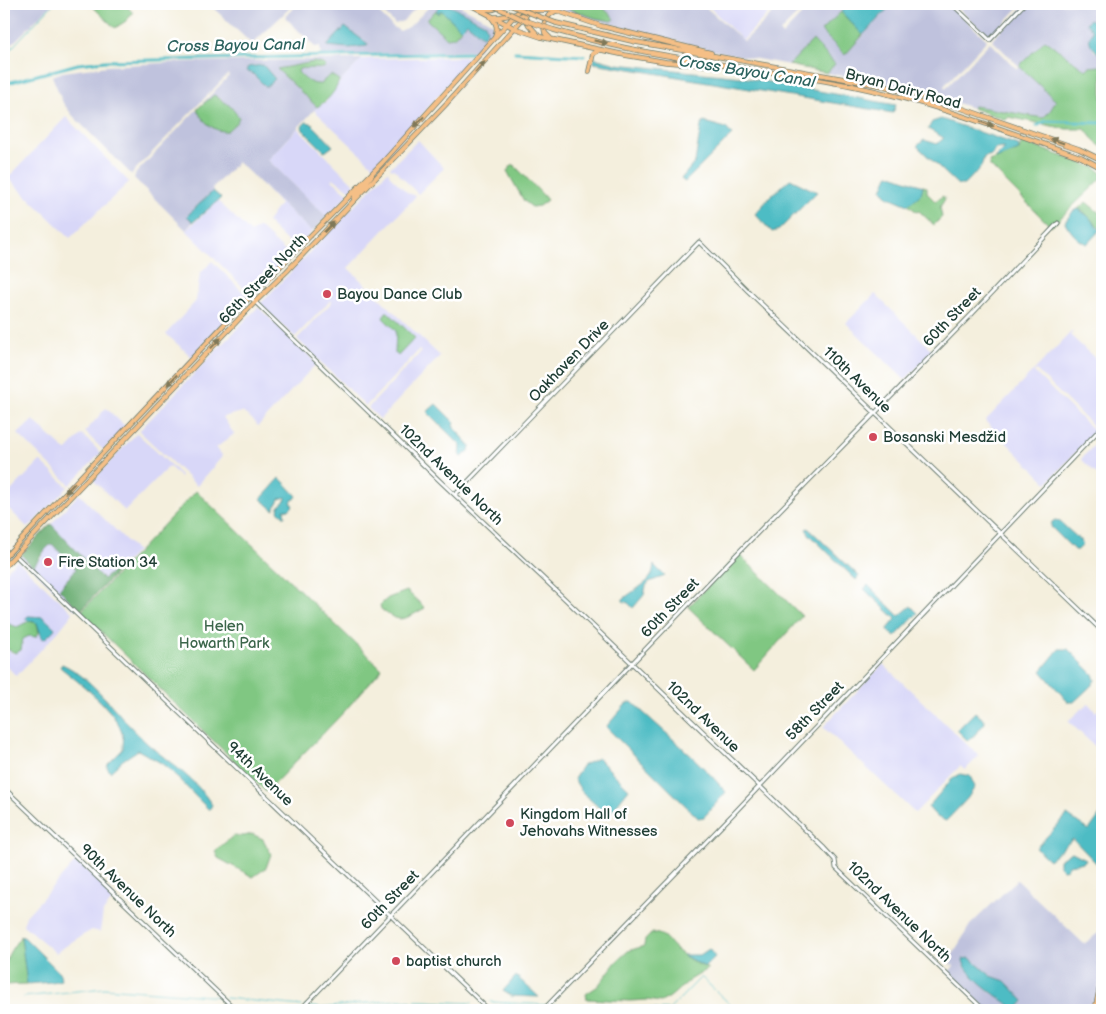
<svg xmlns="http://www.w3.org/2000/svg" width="1106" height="1014" viewBox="0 0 1106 1014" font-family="'Balsamiq Sans',sans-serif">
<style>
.built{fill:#d8d7f8;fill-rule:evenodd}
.industrial{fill:#bfc2dd;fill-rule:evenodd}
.green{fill:#80c782;stroke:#50825b}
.forest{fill:#68ac70;stroke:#447452}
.water{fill:#4dbcc4;stroke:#367c7c}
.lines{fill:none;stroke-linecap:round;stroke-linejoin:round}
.stream{stroke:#4dbcc4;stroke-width:1}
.canal{stroke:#4dbcc4;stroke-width:3}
.minor-casing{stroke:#6a7b6f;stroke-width:5}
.major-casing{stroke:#6a7b6f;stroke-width:5.5}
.highway-casing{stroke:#6a7b6f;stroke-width:7}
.minor{stroke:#fff;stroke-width:3}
.major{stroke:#f5bf86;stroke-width:4}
.highway{stroke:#f5bf86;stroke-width:5}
.major-bridge-casing{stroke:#6a7b6f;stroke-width:5.5;stroke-linecap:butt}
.major-bridge{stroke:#f5bf86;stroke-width:4}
.oneway{fill:#7f7859}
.poi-dot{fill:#d1495b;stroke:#fff;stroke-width:2}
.labels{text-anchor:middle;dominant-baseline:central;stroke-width:5;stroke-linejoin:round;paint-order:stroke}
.street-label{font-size:15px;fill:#1f3d34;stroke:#fff}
.poi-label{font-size:15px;fill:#1f3d34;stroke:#fff;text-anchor:start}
.park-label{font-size:15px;fill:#3c664b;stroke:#fff}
.water-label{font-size:16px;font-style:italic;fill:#2d635f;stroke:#fff}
</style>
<rect width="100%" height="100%" fill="#fff"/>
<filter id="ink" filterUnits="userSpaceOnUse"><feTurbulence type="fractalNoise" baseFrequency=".02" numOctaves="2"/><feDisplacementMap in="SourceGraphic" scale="10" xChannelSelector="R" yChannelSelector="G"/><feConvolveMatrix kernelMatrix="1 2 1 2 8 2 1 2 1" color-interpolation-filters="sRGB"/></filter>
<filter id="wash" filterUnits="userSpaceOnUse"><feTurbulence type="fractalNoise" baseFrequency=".0096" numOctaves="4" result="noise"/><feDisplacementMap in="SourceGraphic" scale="20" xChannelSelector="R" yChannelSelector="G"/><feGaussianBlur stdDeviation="1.12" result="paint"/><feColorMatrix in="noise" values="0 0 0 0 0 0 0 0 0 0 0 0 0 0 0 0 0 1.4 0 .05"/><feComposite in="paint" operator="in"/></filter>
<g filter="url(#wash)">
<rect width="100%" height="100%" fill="#f4efdd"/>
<!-- built -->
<path class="built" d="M706 4H777L743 40Z
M471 57 403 137 374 167 314 110 317 107 326 102 339 83 362 59Z
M66 117 129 182 70 238 8 178Z
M298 128 356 186 351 191 333 178 332 180 349 194 327 217 268 160Z
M418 140 444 168 418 194 395 170 390 168Z
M388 171 390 176 408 193 416 196 348 268 440 356 380 419 368 408 421 352 419 350 366 406 297 339 332 302 331 300 295 337 260 304ZM388 312 414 338 395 353 396 331Z
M259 182 312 232 296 250 267 222 280 204Z
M218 201 251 233 259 227 290 256 251 295 186 230Z
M212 261 248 297 192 357 166 334 196 301 200 274Z
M875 294 933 351 905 380 846 323Z
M258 307 317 363 258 426 252 419 242 412 223 417 234 434 216 448 222 455 221 458 197 486 139 431Z
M1072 331 1073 332 1070 335 1102 365V425L1097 430 1036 370 1034 372 1095 432 1047 483 985 421Z
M106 408 126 427 103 450 85 432Z
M33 420 66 451 82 434 101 453 70 485 18 434Z
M137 433 181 475 180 477 169 466 125 511 93 480Z
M1102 437V479L1081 459Z
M40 461 68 487 28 528 4 504V498Z
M79 494 137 551 126 562 103 579 51 524Z
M52 543 76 569 59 589 77 608 75 610 20 557 21 555 33 566 41 558 47 546Z
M17 560 73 613 58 632 16 676 4 663V648L13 653 21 650 23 639 29 636 36 637 39 633 42 638 43 617 32 616 26 620 29 621 17 627 4 622V574Z
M883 664 979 756 965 770 960 766 915 813 823 727Z
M1088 703 1096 712 1102 705V753L1068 721Z
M77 860 115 897 103 912 100 932 92 930 76 939 56 953 23 925 26 916Z"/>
<!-- industrial -->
<path class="industrial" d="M4 4H52L6 50 4 48V38L6 40 11 33 4 23Z
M209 4H294L252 44Z
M298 4H370L393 27 400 31 409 27 432 4H442L427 20 447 38 454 37 467 22 471 25 482 36 459 12 448 4H456L487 20 493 24 494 30 477 51 321 55 320 46 315 47 285 17Z
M375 4H420L403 21 395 24Z
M551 4H555L595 18 612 21 615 19 599 4H702L744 41 758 28 782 4H808L780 32 782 35 812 4H850L822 31 845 55 892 4H949L987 40 944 86 945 89 990 42 1017 69 1020 67 992 40 1026 4H1102V31L1091 20 1093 31 1089 38 1094 51 1098 53 1102 49V64L1100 66 1089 67 1086 70 1045 40 1020 66 1056 101 1050 111 1043 118 974 106 972 108 918 90 827 73 835 64 813 41 789 65 715 51 591 19 555 8Z
M954 4H1016L1020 6 990 38Z
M362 59 339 83V80L315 85 303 78 298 72 299 69 307 68 321 69 326 67 323 64 314 62 277 69 317 107 268 160 327 217 312 232 238 162 212 188 213 191 187 216 193 222 186 230 134 178 136 173 199 107 197 109 207 123 212 126 227 131 237 122 239 117 236 113 220 98 214 96 200 106 229 76 228 74 134 171 132 175 73 116 63 103 52 76 63 72 108 66 181 62Z
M1017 880 1084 944 1102 930V969L1094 1010H987L948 973 954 966 952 964 950 966 953 954 970 925ZM970 959 1024 1001V1002L1017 1009 989 991 964 966Z"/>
<!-- green -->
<path class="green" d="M90 4H125L133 13 126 21 115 28Z
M555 4H599L615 19 612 21 595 18Z
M436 10V12L442 11 461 29 454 37 447 38 427 20Z
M841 12 863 35 845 55 821 31Z
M813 40 835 64 827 73 789 65Z
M1045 40 1086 70 1089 67 1100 66 1102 68V147L1095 142 1085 129H1066L1009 117 1006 120 972 108 974 106 1043 118 1050 111 1056 101 1019 66Z
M314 62 323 64 326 67C318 70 308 67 299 69L298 72C305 80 311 85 322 84L324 80 331 75 339 80C336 92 327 101 317 107L277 69Z
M214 95 230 106 239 117 237 122 227 131C215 133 201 120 197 109Z
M1022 142 1096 168 1102 173V178L1051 227 990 166 989 161 1019 150Z
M513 164 543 195 547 200 539 206 532 207 524 201 507 171Z
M923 186 927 187V193L935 201 943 196 945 199 940 207 942 217 934 225 919 211 917 212 908 205 917 196Z
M1086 202 1102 215V230L1083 211 1078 209Z
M386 312H388L415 338 398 356 395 353 396 331 383 318Z
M196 491 382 669 342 714 266 792 81 612Z
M739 554 802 616 754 670 688 607Z
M407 591 425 608C405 619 400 625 381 609L380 605 388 598Z
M29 621 37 623 39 633 36 637 29 636 23 639 21 650 16 653 4 648V622L17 627Z
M252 834 263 839 271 854 266 868 253 877 218 858 215 851 233 836H244Z
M652 933C668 934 666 942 677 950 686 958 697 964 708 969L690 980 670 997 661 1002 647 1000 630 1001 587 999 586 994 598 986 616 962 628 951 644 946 645 940Z
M21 936 27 984 4 985C4 960 6 956 21 936Z"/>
<!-- forest -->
<path class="forest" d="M51 524 103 579 126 562 80 611 59 589 76 569 52 544C44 548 40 559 33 567L21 555Z"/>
<!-- water -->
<path class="water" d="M442 4C451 4 476 20 485 24L487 30 485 35 482 36 467 23 461 29 442 11H439V14L436 10Z
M850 4H892L863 35 841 12Z
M1090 19 1102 31V49L1098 53 1091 45 1089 38 1093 31 1086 23Z
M345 27 368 44 367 46 349 48 327 46Z
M594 58 617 64 741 77 896 105 893 113 594 63Z
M263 65 275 79 266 87 252 73 246 71 248 67Z
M941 119 1018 145 1019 150 993 160 1005 148 995 149 992 155 984 157 981 167 964 185H958L917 146 924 140 937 144 944 138 928 129 932 122Z
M306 122 311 123 333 146 325 152 303 130 302 126Z
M704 122 726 128 732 135 685 182 681 179 695 162 701 126Z
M889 174 923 186 921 194 908 205 887 196 882 189Z
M790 179 817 192 779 230 772 232 755 214 771 196Z
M213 191 221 198 193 222 187 216Z
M1078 209 1088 216 1100 230 1087 244C1078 241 1069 230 1065 222L1073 211Z
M436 404 455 423 453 426 470 446 469 451 462 457 460 456 461 446 427 412Z
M280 478 297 496 294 500 293 499 291 503 293 506 289 510 284 509 285 517 278 511 279 507 286 499V497L279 499 274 510 261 499Z
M1055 520 1059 521 1080 540 1083 545 1078 550H1074L1051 527 1052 522Z
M808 528 859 576 856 580 809 534 806 529Z
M654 565 665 576 649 582 646 586 644 595 633 608 628 603 623 601V599C630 593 648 583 651 576 653 573 653 569 654 565Z
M868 585 899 616 911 606 918 613 895 637 887 630 896 619 864 589Z
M28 616 43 617 55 628 53 631 45 639 42 638 37 623 25 619Z
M1059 649H1068L1093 674 1095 680 1092 685 1074 702H1068L1041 671Z
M62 664C96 679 121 721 149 745 171 764 196 779 212 805L209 810 170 770 161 763 138 750 123 760 110 772 107 767 108 764 123 749C123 745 124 740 123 737 118 710 79 683 60 667Z
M632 702C664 732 699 760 726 792L704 817 698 818 606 727 627 703Z
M975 712 984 720 985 723 970 740H967L958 731V729Z
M598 758 629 789 608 816 582 792 574 779 582 766Z
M960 774 970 776 975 787 967 799 946 821 937 817 928 807 951 780Z
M1102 812V846L1097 864 1073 839 1049 860 1036 848 1067 815 1089 830Z
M1072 852 1086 859 1084 862 1069 865 1067 869 1063 870 1059 866V860Z
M21 936 25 938 60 973 61 980 52 982 27 984Z
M709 949 715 957 705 967 683 955H700Z
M970 958 991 976 1005 981 1024 1001 1017 1009C1004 1002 963 974 963 959Z
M516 976 539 997 511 996 503 991Z"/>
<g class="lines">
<!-- stream -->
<path class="stream" d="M4 56 53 4
M24 997 104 988 222 997
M226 998 301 1006
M491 1002 546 1005
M553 1005 669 1010 701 977 736 1010
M305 1006 321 1008 397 1000 472 1003"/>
<!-- canal -->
<path class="canal" d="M515 52 584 56
M4 84 78 64 105 61 472 53
M1037 126 1046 121 1102 123"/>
</g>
</g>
<g filter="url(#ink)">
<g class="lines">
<defs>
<path id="minor" d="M952 4 990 40 1024 4
M250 297 441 482 564 598 823 847 835 860 836 868 984 1010
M455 495 699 242 748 291 1102 631
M15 555 489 1010
M4 788 236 1010
M300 1010 729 562 972 314 1058 223
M543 1010 736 811 1102 427"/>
<path id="major" d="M469 4 514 28 541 37 625 55 666 62 720 66
M537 4 601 26 711 53
M477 6C486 9 494 13 501 4
M491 17C497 24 498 28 495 36
M495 17H500L515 14
M515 18 534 10H549
M526 19 529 25 538 35
M556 23 636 42 884 86 955 106 1079 149 1102 160
M554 30C651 59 754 67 853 86 931 102 1006 131 1081 157L1102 168
M550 38 545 33C542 22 547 15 556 11
M589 71 593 54 599 50
M354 199 355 196 372 175
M4 558 250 297 382 163 525 4
M4 567 255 302 287 271 447 103 536 4
M1095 1010 1102 977"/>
<path id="highway" d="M1102 1010V1009"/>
</defs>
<!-- minor casing -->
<use href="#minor" class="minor-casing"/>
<!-- major casing -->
<use href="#major" class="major-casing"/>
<!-- highway casing -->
<use href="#highway" class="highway-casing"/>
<!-- minor -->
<use href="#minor" class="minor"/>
<!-- major -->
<use href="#major" class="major"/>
<!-- highway -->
<use href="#highway" class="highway"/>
<defs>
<path id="major-bridge" d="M490 4 521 19 554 30
M507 4 556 23"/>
</defs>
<!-- major-bridge casing -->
<use href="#major-bridge" class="major-bridge-casing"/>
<!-- major-bridge -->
<use href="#major-bridge" class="major-bridge"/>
</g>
<!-- one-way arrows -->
<defs><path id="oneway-solid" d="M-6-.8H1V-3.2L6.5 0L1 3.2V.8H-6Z" transform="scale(1.25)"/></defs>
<g class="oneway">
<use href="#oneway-solid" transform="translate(601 42) rotate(12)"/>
<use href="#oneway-solid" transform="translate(480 67) rotate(-48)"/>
<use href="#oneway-solid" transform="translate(419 122) rotate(132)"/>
<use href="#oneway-solid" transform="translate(987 124) rotate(19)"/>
<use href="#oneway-solid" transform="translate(1057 141) rotate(-161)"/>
<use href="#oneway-solid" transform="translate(329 227) rotate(-46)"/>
<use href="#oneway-solid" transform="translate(216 343) rotate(-46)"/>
<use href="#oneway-solid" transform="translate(172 380) rotate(133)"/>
<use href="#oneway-solid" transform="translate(70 488) rotate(133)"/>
</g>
</g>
<!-- markers -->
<g class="poi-dot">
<circle cx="327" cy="294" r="5"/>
<circle cx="873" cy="437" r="5"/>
<circle cx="48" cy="562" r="5"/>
<circle cx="510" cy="823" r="5"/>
<circle cx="396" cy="961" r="5"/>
</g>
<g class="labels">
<!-- street labels -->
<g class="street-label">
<text transform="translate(903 89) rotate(15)">Bryan Dairy Road</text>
<text transform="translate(263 279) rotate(-46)">66th Street North</text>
<text transform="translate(952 317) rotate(-46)">60th Street</text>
<text transform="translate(569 361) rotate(-46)">Oakhaven Drive</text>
<text transform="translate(857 380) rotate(44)">110th Avenue</text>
<text transform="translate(451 475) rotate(44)">102nd Avenue North</text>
<text transform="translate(670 608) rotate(-46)">60th Street</text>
<text transform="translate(815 711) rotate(-46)">58th Street</text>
<text transform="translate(703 717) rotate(44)">102nd Avenue</text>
<text transform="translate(260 774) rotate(44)">94th Avenue</text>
<text transform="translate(128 891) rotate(44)">90th Avenue North</text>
<text transform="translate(390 900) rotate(-46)">60th Street</text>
<text transform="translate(899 912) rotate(44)">102nd Avenue North</text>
</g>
<!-- poi labels -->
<g class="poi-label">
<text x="337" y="294">Bayou Dance Club</text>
<text x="883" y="437">Bosanski Mesdžid</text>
<text x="58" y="562">Fire Station 34</text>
<text x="520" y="814">Kingdom Hall of<tspan x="520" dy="17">Jehovahs Witnesses</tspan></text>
<text x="406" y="961">baptist church</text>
</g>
<!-- park labels -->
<g class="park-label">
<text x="224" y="626">Helen<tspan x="224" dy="17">Howarth Park</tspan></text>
</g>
<!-- water labels -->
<g class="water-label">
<text transform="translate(236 46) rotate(-1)">Cross Bayou Canal</text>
<text transform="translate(747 72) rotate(9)">Cross Bayou Canal</text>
</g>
</g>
<!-- margin -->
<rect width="1106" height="1014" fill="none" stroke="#fff" stroke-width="20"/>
</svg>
